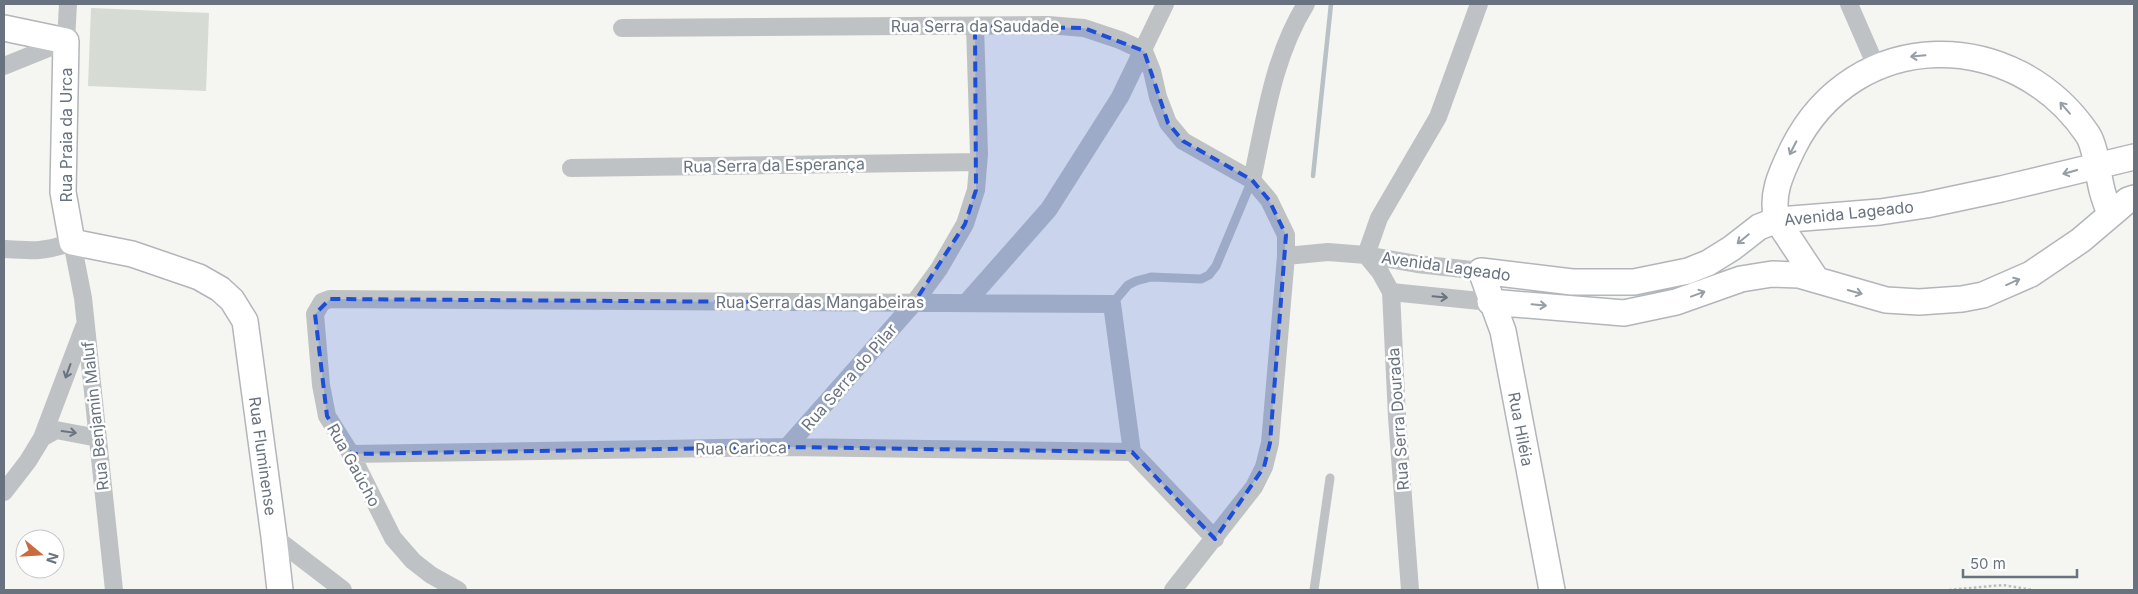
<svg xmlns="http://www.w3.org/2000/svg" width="2138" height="594" viewBox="0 0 2138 594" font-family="Inter,sans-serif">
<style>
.green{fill:#d6dbd4}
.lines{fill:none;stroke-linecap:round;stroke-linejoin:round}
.stream{stroke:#b8c1c5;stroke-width:4.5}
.secondary-casing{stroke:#b2b6ba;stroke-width:28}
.path{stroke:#b9bbbd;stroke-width:2.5;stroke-dasharray:2.5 2.5;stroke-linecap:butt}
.lane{stroke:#bfc2c5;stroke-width:9}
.street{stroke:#bfc2c5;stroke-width:18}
.secondary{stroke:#fff;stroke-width:25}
.oneway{stroke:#959da5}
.oneway2{stroke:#68737f}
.marked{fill:#1d4ed8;fill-opacity:0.2;stroke:#1d4ed8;stroke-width:4;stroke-dasharray:10 6;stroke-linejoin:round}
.labels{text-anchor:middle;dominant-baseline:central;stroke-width:5;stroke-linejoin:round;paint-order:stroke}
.street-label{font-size:16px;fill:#68737f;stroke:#fff}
</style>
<rect width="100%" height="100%" fill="#f5f5f2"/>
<!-- green -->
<path class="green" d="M91 8 209 13 206 91 88 86Z"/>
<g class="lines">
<!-- stream -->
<path class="stream" d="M1313 176 1331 4"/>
<defs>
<path id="secondary" d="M4 28 66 41 63 192 72 242 132 254 199 277 220 289 232 300 245 321 274 537 280 590
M1816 279 1777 220C1770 194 1782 171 1793 148 1854 26 2014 25 2088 135 2096 148 2098 175 2102 190 2104 199 2108 207 2110 215
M1490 302 1624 313 1676 302 1741 279 1772 274 1799 275 1886 300 1919 302 1962 299 1983 295 2031 274 2081 240 2128 200 2134 198
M1552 590 1503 331 1481 271 1572 282H1634L1688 271 1708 263 1732 248 1759 227 1777 220 1880 212 1926 205 2001 189 2134 157"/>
</defs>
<!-- secondary casing -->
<use href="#secondary" class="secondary-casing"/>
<!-- path -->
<path class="path" d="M1949 590 2003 585 2033 590"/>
<!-- lane -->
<path class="lane" d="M1112 304 1128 285 1136 281 1151 277 1201 279 1209 275 1216 266 1252 180
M1314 590 1330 478"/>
<!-- street -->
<path class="street" d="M1849 4 1876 66
M622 28 1048 25 1084 28 1120 40 1144 51 1152 71 1158 97 1168 123 1183 141 1252 180 1269 200 1286 235V256L1270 443 1264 467 1254 487 1173 590
M4 66 66 41 68 4
M571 168 978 162
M1252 180C1265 120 1273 57 1306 4
M4 249C33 251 45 252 72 242L83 298 114 590
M1366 255 1380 272 1391 292 1397 417 1410 590
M1366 255 1379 218 1438 117 1479 4
M1286 256 1328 252 1366 255 1417 264 1481 271
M1391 292 1490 302
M966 303 1049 209 1120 97 1165 4
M42 438 56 430 98 438
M787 447 914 303 939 269 965 224 976 190 979 154 975 26
M351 454 787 447 1132 452
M4 492 28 461 42 438 84 327
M274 537 343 590
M458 590 431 575 413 561 393 538 351 454 327 416 321 385 315 314 322 302 330 299 1112 304 1132 452 1215 539"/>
<!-- secondary -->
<use href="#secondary" class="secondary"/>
</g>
<!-- one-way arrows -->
<defs><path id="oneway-shaft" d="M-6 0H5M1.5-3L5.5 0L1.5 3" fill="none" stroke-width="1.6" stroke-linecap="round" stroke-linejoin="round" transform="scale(1.25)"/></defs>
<g class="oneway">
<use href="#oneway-shaft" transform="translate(1918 56) rotate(175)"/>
<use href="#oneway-shaft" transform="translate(2065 108) rotate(-131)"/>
<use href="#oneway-shaft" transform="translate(1793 148) rotate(117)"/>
<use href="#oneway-shaft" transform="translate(2070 172) rotate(164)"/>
<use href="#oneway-shaft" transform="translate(1743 239) rotate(141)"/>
<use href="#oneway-shaft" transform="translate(2013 282) rotate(-24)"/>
<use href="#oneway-shaft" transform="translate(1855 292) rotate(16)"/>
<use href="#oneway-shaft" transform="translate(1698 294) rotate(-20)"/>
<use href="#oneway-shaft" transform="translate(1539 305) rotate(5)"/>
</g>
<g class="oneway2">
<use href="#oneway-shaft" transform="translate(1440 297) rotate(5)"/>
<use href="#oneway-shaft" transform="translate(68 371) rotate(110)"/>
<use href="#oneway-shaft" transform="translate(69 432) rotate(8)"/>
</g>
<!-- marked area -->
<path class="marked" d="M975 26 1084 28 1144 51 1168 123 1183 141 1252 180 1269 200 1286 235 1270 443 1264 467 1215 539 1132 452 787 447 351 454 327 416 315 314 330 299 914 303 965 224 976 190Z"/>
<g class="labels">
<!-- street labels -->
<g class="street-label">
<text x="975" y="26">Rua Serra da Saudade</text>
<text transform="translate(66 135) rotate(-90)">Rua Praia da Urca</text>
<text transform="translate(774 165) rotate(-1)">Rua Serra da Esperança</text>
<text transform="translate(1849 213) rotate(-6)">Avenida Lageado</text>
<text transform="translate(1446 266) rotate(8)">Avenida Lageado</text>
<text x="820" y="302">Rua Serra das Mangabeiras</text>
<text transform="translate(849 377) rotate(-49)">Rua Serra do Pilar</text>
<text transform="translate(95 416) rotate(-96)">Rua Benjamin Maluf</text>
<text transform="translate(1398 419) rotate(-94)">Rua Serra Dourada</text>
<text transform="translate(1521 429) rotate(79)">Rua Hiléia</text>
<text transform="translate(741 448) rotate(-1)">Rua Carioca</text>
<text transform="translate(263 456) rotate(82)">Rua Fluminense</text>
<text transform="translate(354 465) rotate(61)">Rua Gaúcho</text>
</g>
</g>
<!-- border -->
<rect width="2138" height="594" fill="none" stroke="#68737f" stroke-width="10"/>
<!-- north arrow -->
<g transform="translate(40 554) rotate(108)"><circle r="24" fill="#ffffff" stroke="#c3c7cc"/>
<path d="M0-4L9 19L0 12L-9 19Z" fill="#cb6a3c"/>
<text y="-8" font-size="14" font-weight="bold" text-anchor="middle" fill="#68737f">N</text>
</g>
<!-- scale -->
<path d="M1963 569v8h114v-8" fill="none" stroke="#68737f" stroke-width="2.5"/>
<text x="1970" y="569" font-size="15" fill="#68737f" stroke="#ffffff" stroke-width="4" paint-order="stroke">50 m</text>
</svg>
